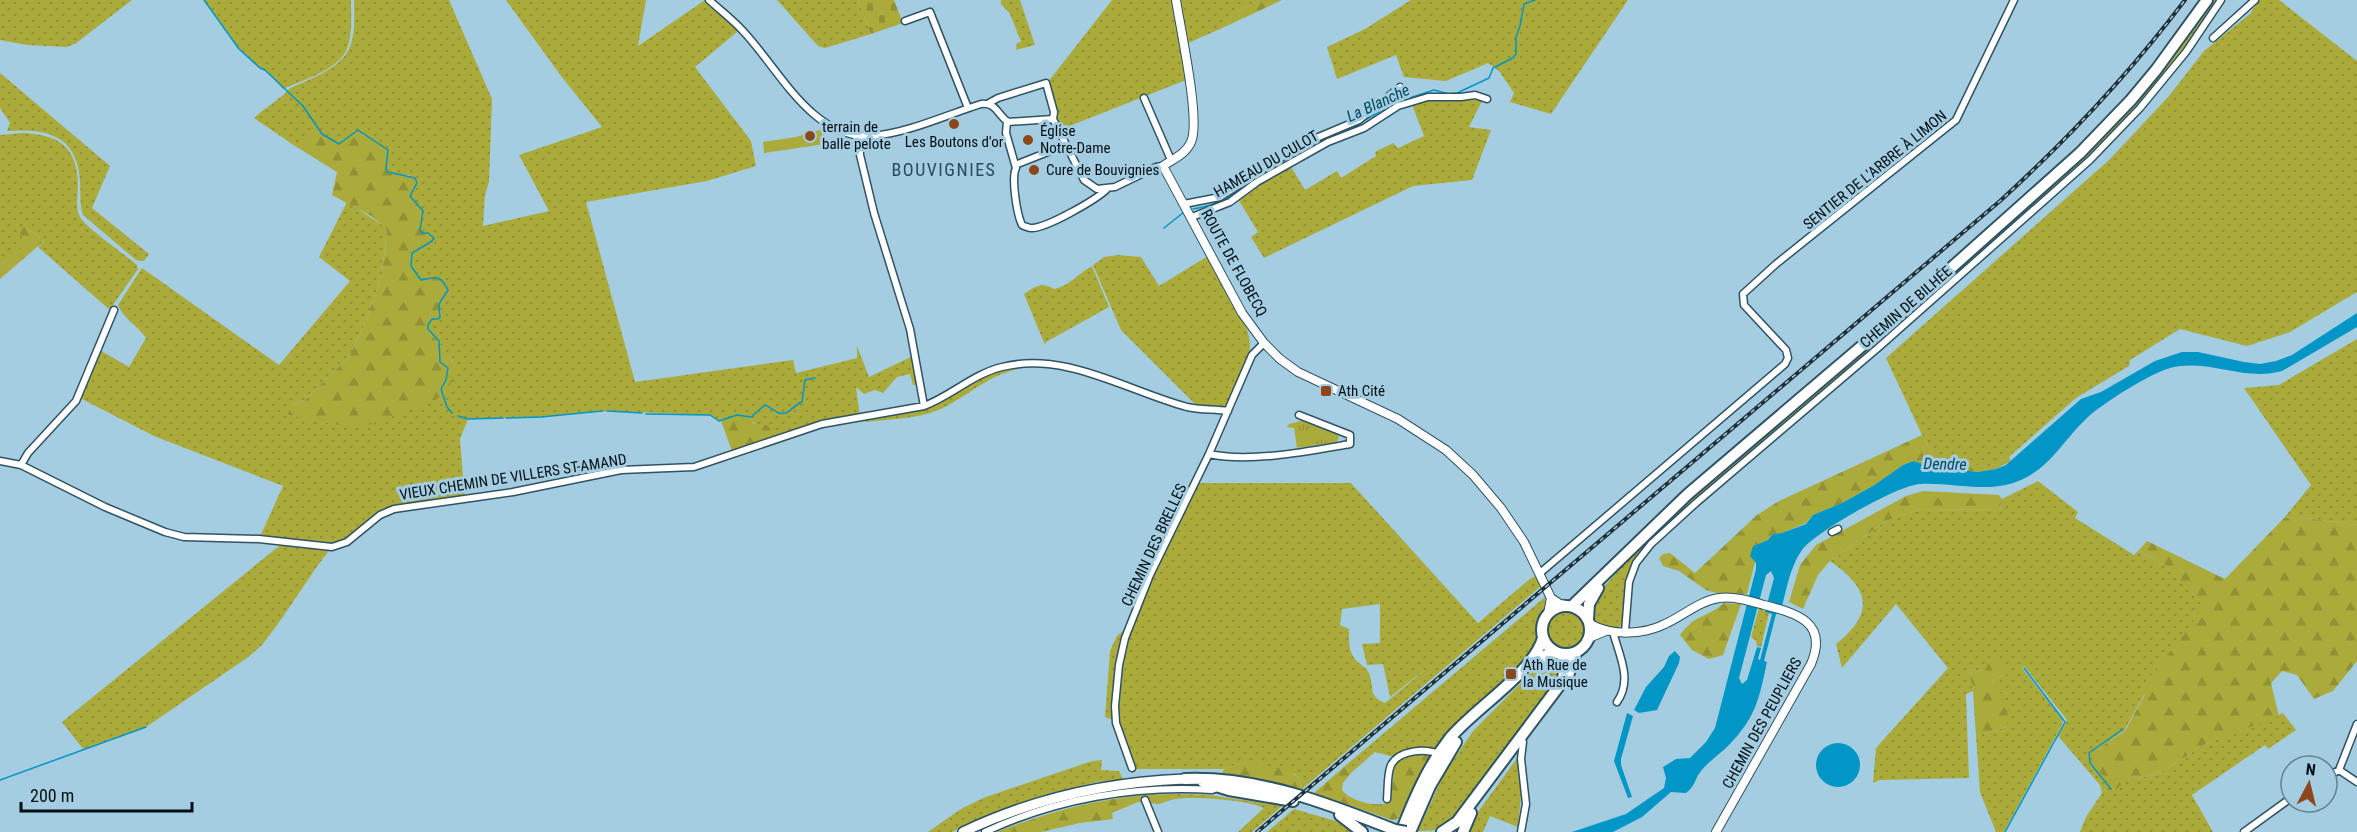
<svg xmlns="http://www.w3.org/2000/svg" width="2357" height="832" viewBox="0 0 2357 832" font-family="'Roboto Condensed',sans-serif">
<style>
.grass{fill:url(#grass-dots);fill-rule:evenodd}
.forest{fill:url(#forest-firs)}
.cemetery{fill:url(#cemetery-stones)}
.park{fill:url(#park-tufts)}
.garden{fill:#abab3c}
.water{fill:#0296c6;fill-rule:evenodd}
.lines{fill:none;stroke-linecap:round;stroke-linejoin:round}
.stream{stroke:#0296c6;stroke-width:1.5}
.minor-casing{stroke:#2e5364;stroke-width:9}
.tertiary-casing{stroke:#2e5364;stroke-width:10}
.primary-casing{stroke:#2e5364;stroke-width:12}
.trunk-casing{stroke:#2e5364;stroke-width:14}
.minor{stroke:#fff;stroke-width:6}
.tertiary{stroke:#fff;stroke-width:8}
.primary{stroke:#fff;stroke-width:9}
.trunk{stroke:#fff;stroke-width:10}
.rail-casing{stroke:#1f3039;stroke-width:4}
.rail{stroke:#a5cde1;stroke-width:1.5;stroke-dasharray:4.5;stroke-linecap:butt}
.trunk-bridge-casing{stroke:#2e5364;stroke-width:14;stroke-linecap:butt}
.trunk-bridge{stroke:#fff;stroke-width:10}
.poi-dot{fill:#8c471c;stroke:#a5cde1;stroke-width:2}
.labels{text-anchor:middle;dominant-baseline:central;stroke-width:6;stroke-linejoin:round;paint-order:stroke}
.poi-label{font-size:15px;fill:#020e14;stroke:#a5cde1;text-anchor:start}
.street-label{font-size:15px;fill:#020e14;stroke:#a5cde1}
.water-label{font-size:16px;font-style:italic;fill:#004860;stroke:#a5cde1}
.quarter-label{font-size:18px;letter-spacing:1.5px;fill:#284c5d;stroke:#a5cde1}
</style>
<defs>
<pattern id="grass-dots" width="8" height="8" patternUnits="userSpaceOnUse" patternTransform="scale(1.5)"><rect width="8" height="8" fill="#abab3c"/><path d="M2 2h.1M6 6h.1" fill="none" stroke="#929234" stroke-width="1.8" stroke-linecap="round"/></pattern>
<pattern id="forest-firs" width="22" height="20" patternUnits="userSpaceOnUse" patternTransform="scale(1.5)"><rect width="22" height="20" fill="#abab3c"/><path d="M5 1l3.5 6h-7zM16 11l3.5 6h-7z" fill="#929234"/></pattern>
<pattern id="cemetery-stones" width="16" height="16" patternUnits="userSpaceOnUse" patternTransform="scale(1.5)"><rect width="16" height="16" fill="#abab3c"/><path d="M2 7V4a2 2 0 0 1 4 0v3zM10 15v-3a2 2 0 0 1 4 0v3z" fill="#929234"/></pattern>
<pattern id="park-tufts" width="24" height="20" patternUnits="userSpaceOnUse" patternTransform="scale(1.5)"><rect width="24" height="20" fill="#abab3c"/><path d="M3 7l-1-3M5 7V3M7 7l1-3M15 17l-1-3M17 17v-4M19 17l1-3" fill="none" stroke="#929234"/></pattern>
</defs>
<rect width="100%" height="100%" fill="#a5cde1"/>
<!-- grass -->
<path class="grass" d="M0 0H132L75 44 66 47 27 45 0 40Z
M204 0H351C351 16 353 37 346 51 336 71 300 81 283 89L268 73 260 68 235 44Z
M354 0H449L492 99 489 182 485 195 483 226 549 211 519 155 602 127 561 76 506 0H646L638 46 705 0 736 28 737 32 695 67 751 141 756 166 707 181 586 202 635 382 793 360 796 373 857 358V346L869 377 913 356 919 385H913L910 374 897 377 883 393 875 390 864 394 856 387 860 417 769 441C755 419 745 411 719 421L709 415 607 411 541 417 468 419 460 439 465 500 389 511 347 542 332 547 318 565 280 621 262 645 247 658 146 727 83 749 62 722 284 542 259 539 283 486 154 436 78 397 98 349 129 367 146 338C137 325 124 319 118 305L142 268 279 365 350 281 319 257 347 202 387 228 382 274 366 321 349 357 305 400 292 405 442 396 447 387 453 362C443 351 438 340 428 329V325L432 319 436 320 441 313 439 304 442 299 428 279 421 280 411 266 412 253 432 241 434 238 422 233 420 230 423 211 410 196 417 183 409 175C400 175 392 176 386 169L388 157 355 131 349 138 339 144 322 134 295 146 254 118C262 110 287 94 289 89 298 84 307 81 315 77 355 58 355 41 354 0Z
M777 0H858L871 34 825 48 818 46Z
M1001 0H1020L1035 45 1016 50 1017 43 1021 42 1010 14 1001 4Z
M1112 0H1173L1186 80 1062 129 1056 115 1048 82Z
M1178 0H1259L1231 15 1229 25 1186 44Z
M1411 0H1628L1551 114 1510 102 1514 93 1499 71 1488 63 1446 81 1404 77 1396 55 1337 79 1327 47 1365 29Z
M2214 0H2219L2165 74 2139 106 2093 154 1901 326 1647 545C1616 579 1632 590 1621 625L1617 629 1608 628 1596 624C1589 610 1597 599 1602 586L1604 587 1633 554 1694 496 1893 327 2082 159 2139 99 2189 36Z
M2259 0H2279L2357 61V292L2290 332 2247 346 2180 329 2130 360 2129 366 2076 398 2009 457 1992 466 1938 463 1922 435 1886 358 2109 160 2169 96 2204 51 2250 14Z
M0 73 110 166 92 208 149 254 144 261 136 260 83 215C79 204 81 193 80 182 78 136 48 128 7 131L10 123 0 108Z
M1474 97 1483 99 1469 127 1491 130 1472 180 1413 186 1264 258 1251 237 1258 232 1238 199 1255 185 1290 165 1305 190 1337 171 1341 178 1376 156 1375 152 1393 143 1398 148 1424 136 1411 102 1420 99Z
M21 133C57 134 77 145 78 184 78 195 75 207 80 217 87 229 125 254 137 265L138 269 113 305 111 311 38 247 44 241 25 226 27 245 0 265V135Z
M1118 255 1141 257 1159 286 1208 256C1220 277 1251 323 1250 346 1250 361 1234 393 1225 407H1198L1121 330 1093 265 1104 257Z
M1092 266 1109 307 1046 342 1045 345 1024 294C1034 287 1042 281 1054 289 1070 286 1078 273 1092 266Z
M2357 339V525L2298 517 2284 518 2311 485 2244 388 2279 385Z
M1029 365V367C988 372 971 396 936 411 914 419 889 419 866 422L862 418 924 408 986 374Z
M2038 481 2078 512 2075 518 2134 555 2139 550 2163 565 2206 606 2141 689 2145 693 2124 731 2096 750 2114 790 2130 778 2145 777 2161 772 2205 744 2283 713 2296 730 2268 749 2265 745 2192 795 2213 832H2080L2086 817 2102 793 2100 785 2058 736 2067 720 2024 666 2022 668 2062 719 2063 723 2004 832H1996L1980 792 1976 736 2007 727 1993 680 2010 673 1985 670 1969 671 1973 691 1966 694 1969 778 1880 780 1873 783 1876 748 1948 668 1896 604 1842 668 1836 644C1876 612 1869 588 1830 561L1886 521 1922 509 2000 510 2002 499Z
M1198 483H1351L1478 623 1531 578 1537 576 1541 586 1301 790 1300 779 1295 774 1241 763 1224 769H1136L1121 741 1116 721 1105 717 1110 651 1117 636 1131 624ZM1380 604V643L1362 644 1367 665 1383 664 1390 697 1431 665 1385 703C1367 695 1375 689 1369 673 1366 667 1360 665 1356 660 1348 652 1349 640 1349 629L1340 625 1342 609Z
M1545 597 1546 603 1537 622 1536 644 1526 661 1461 719 1435 749H1425L1394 757 1375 752 1351 773 1345 766Z
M1759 608 1769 613 1761 647 1757 646 1756 641 1751 637Z
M1547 630a19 19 0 1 1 38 0a19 19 0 1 1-38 0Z
M1554 658 1561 662 1560 672 1556 681 1453 820 1440 830 1418 831 1444 774 1473 731 1524 680 1547 659Z
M1518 757 1521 795 1518 827 1490 816 1483 832H1466L1467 827Z
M1102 760 1101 770 1119 771 1123 779 1097 782 1043 795 987 815 952 832H928L961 809 983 798 1092 761Z
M1174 794 1209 795 1282 806 1252 832H1238L1264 808C1248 800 1189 795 1171 800Z
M1294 809 1346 824 1358 832H1267Z"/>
<!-- forest -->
<path class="forest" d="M1259 0H1282L1229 25 1231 15Z
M316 126C320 132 323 134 330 139 342 148 348 137 358 130L388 150 386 169 388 171 415 178 417 183 410 196 423 211 420 230 434 238 432 241 412 253 411 266 421 280 432 276 438 277 448 290 439 304 440 317 438 319 432 320 428 325V329C432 334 454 363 455 366 456 374 448 390 443 395 440 399 366 427 361 427 338 426 314 420 292 416L288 414 292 405 305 400 349 357 366 321 382 274 387 229 371 216 332 195 337 172 295 146 306 140Z
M25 226 44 241 0 279V265L26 245 19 232 21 227Z
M737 415 751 417 753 423 760 426 766 425 770 428 772 437 769 441 733 454 721 421Z
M1922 435 1938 463 1992 466 2009 457 2011 461 1996 469 1978 472 1931 467 1914 461 1903 465 1873 486 1842 503 1813 515 1806 523 1782 533 1773 534 1768 540 1753 546 1755 562 1747 594 1716 593 1706 590 1679 571 1663 566 1659 558 1663 554 1670 553 1695 573 1757 515 1779 501Z
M1923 491 1999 495 2002 499 2000 510 1922 509 1886 521 1830 561 1818 575 1803 609 1789 602 1800 565 1816 545 1906 496Z
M2298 517 2357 525V661L2333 691 2314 699 2297 675 2282 671 2271 683 2279 716 2205 744 2161 772 2145 777 2130 778 2115 790 2093 764 2092 758 2096 750 2125 731 2145 694 2141 689 2205 606 2163 565 2139 550 2147 541 2225 579 2284 518Z
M1724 603 1741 604 1723 655 1709 659 1692 650 1680 635C1696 613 1707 618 1724 603Z
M1991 657 2011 673 1993 680 1997 690C2010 698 2008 713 2007 727L1976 736 1973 691 1969 671 1985 670Z
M1428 753 1430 755 1398 819 1392 820 1314 793 1345 766 1351 773 1343 783 1342 790C1350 801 1374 807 1387 803 1401 773 1379 757 1428 753Z
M1241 763C1260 765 1285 764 1300 779L1301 790 1221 775 1224 769Z
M1174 794 1171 800 1159 804 1138 802 1112 813 1113 819 1080 823 1041 832H997C1053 810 1113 794 1174 794Z"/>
<!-- cemetery -->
<path class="cemetery" d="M858 0H894L903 23 871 34Z"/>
<!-- park -->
<path class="park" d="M1304 420 1335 433 1339 436 1337 442 1297 448 1294 428 1287 427 1289 424Z"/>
<!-- garden -->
<path class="garden" d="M823 129 825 144 764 153 763 142 796 137Z"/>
<!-- water -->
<path class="water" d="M2357 313V327L2282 371C2244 382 2209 358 2170 368 2151 373 2103 403 2088 417 2067 436 2053 463 2027 477 1992 496 1957 482 1920 484 1898 485 1815 532 1802 550 1789 568 1786 593 1780 614H1776L1764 661 1767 662C1759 699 1756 717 1729 745 1720 754 1709 761 1701 771 1695 778 1695 787 1686 793L1671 792 1642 817 1613 832H1572L1626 814 1664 788 1666 778 1663 767 1676 759 1690 758 1706 742 1715 728 1756 569V563L1750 556 1753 546 1768 540 1773 534 1782 533 1806 524 1813 515 1842 503 1873 486 1903 465 1914 461 1931 467 1978 472 1996 469 2006 465 2081 399 2101 392 2155 361 2182 352H2198L2244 362 2260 364 2276 361 2292 355ZM1771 571 1774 578 1765 612 1772 614 1760 660 1758 659 1761 648 1757 647 1747 680 1742 684 1739 678 1766 575Z
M1675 651 1680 657 1679 663 1657 710 1639 713 1634 710 1646 687 1664 667 1669 656Z
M1627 713 1633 716 1621 759V765L1632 797 1628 798 1614 761Z
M1816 765a22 22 0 1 1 44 0a22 22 0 1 1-44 0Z"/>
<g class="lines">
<!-- stream -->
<path class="stream" d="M204 0 239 49 260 68 265 70 303 106 322 134 339 144 358 130 388 150 386 169 388 172 415 178 417 183 410 196 423 211 420 230 422 233H428L434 238 432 241 412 253 411 266 421 280C435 278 440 273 448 290L439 304 440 317 438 319H432L428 325V329L439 341 440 362 448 368 446 380 441 389 447 407 452 413
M1260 177 1303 147 1354 126 1397 102 1434 90 1449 94 1457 93 1489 78 1493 68 1513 58 1516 54V37L1520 26 1524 4 1535 0
M1193 209C1223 204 1229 196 1253 181
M1164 228 1184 212
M607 411 642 413
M646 414 710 415 719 421 737 415 751 417 765 405C770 407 774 411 779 413 789 416 793 405 802 402L805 380 815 378
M458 416 468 419 503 418
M506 418 541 417 602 411
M0 780 146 727
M2111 789 2090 763 2089 753 2123 729
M2005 832 2065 722 2024 668"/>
<defs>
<path id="minor" d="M709 0C720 10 733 20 743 31 779 69 812 140 872 136 908 133 946 115 981 104 996 102 997 114 1008 122L1053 119
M905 21 930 12 968 108
M2213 38 2255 0
M1144 98 1171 160
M989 103 998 98 1046 83 1054 112 1053 119
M1053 119 1084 180 1097 189 1115 187 1156 167 1163 166
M1007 121 1006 133 1016 168C1011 178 1017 215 1022 225 1023 226 1030 228 1031 228 1045 229 1096 200 1107 189
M859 135 860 155 874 213 910 329 924 406
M1015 165 1053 150
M1184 204 1220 197 1302 144 1359 120 1400 87
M1192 217 1230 202 1257 182 1328 142 1364 128 1398 106 1428 97H1461L1475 95 1487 99
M1209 454C1250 463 1309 451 1350 444V435L1299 415
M0 461 21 465 105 507 165 532 184 537 259 539 332 547 347 542 380 515 394 509 513 492 621 470 694 467 822 424 924 406C951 396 973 374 1002 367 1066 351 1127 391 1187 407 1200 410 1214 409 1228 411
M21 465 28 453 76 401 114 310
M1832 532 1838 529
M1540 573 1785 364 1788 358 1786 350 1744 305 1743 294 1776 264 1956 120 2014 0
M1613 632C1619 655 1633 680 1617 702
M1625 632 1629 582 1636 563 1651 544 1696 503 1879 347 2090 160 2140 108 2186 52 2221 0
M1132 768 1116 723 1115 706 1119 665 1125 638 1150 575 1209 454 1252 355 1264 343
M2339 770 2357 724
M2327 777 2339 770 2357 782
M1387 799C1388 789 1387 774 1391 765 1399 750 1425 748 1439 754
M1145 800 1158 832
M985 832C1055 799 1135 785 1212 790L1217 788
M1521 832 1526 804 1521 759 1523 742
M2244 832 2291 798"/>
<path id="tertiary" d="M1176 0C1180 27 1201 121 1191 142 1186 154 1173 159 1163 166L1242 313 1264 343 1280 359 1298 372 1398 419 1446 450 1473 475 1501 508 1524 542 1551 598 1560 604 1566 605
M1548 614 1551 598
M1590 624C1612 636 1643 635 1665 624 1683 616 1699 601 1719 598 1734 596 1750 601 1764 605 1796 613 1829 622 1811 664L1716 832
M1589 638 1606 631"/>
<path id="primary" d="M963 832C1034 798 1107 782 1185 779"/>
<path id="trunk" d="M1542 630a24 24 0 1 1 48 0a24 24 0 1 1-48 0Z
M1572 606 1688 494 1903 311 2080 153 2131 100 2156 70 2207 0
M1588 619 1589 604 1598 588
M1533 666 1546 655 1557 653
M1569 673 1576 653
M1185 779C1260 776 1332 805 1400 832
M1203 782 1229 790 1293 801
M1340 815 1362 832
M1401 832C1414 799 1428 766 1450 738 1475 708 1533 673 1543 638
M1410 832 1430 786 1456 742
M1442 832 1457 822 1562 682 1566 665 1561 654
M1463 832 1471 813"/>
</defs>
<!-- minor casing -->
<use href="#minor" class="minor-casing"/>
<!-- tertiary casing -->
<use href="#tertiary" class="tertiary-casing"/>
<!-- primary casing -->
<use href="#primary" class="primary-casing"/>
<!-- trunk casing -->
<use href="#trunk" class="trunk-casing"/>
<!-- minor -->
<use href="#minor" class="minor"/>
<!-- tertiary -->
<use href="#tertiary" class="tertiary"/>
<!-- primary -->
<use href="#primary" class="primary"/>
<!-- trunk -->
<use href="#trunk" class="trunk"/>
<defs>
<path id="rail" d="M1257 832 2000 201C2068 139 2130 73 2185 0"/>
</defs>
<!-- rail casing -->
<use href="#rail" class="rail-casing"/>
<!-- rail -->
<use href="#rail" class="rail"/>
<defs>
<path id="trunk-bridge" d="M1395 830 1406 832"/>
</defs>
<!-- trunk-bridge casing -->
<use href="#trunk-bridge" class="trunk-bridge-casing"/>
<!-- trunk-bridge -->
<use href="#trunk-bridge" class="trunk-bridge"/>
</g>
<!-- markers -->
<g class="poi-dot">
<circle cx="954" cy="124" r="6"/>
<circle cx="810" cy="136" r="6"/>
<circle cx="1028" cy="140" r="6"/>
<circle cx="1034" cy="170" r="6"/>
<rect x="1320" y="385" width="12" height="12" rx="3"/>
<rect x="1505" y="668" width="12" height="12" rx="3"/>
</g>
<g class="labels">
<!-- poi labels -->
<g class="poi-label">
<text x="822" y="127">terrain de<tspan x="822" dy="17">balle pelote</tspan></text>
<text x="1040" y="131">Église<tspan x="1040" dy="17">Notre-Dame</tspan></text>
<text x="954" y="142" text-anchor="middle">Les Boutons d'or</text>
<text x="1046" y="170">Cure de Bouvignies</text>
<text x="1338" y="391">Ath Cité</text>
<text x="1523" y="665">Ath Rue de<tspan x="1523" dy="17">la Musique</tspan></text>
</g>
<!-- street labels -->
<g class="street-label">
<text transform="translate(1266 164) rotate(-30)">HAMEAU DU CULOT</text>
<text transform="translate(1875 170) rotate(-39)">SENTIER DE L'ARBRE À LIMON</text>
<text transform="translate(1234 263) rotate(61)">ROUTE DE FLOBECQ</text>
<text transform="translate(1906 307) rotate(-41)">CHEMIN DE BILHÉE</text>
<text transform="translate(513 477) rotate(-9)">VIEUX CHEMIN DE VILLERS ST-AMAND</text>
<text transform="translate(1154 545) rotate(-65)">CHEMIN DES BRELLES</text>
<text transform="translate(1762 723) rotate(-61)">CHEMIN DES PEUPLIERS</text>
</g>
<!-- water labels -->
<g class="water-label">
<text transform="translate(1378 103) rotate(-25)">La Blanche</text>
<text transform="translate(1945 464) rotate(1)">Dendre</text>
</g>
<!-- quarter labels -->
<g class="quarter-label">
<text x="944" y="169">BOUVIGNIES</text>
</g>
</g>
<!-- north arrow -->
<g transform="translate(2309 784) rotate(7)"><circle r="28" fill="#a5cde1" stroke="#64818f" stroke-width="1.5"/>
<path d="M0-4.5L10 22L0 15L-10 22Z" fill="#8c471c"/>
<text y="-9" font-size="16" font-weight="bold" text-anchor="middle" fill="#020e14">N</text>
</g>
<!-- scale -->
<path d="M21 802v9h171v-9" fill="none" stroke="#020e14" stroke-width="3"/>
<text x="30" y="802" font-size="18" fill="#020e14" stroke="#a5cde1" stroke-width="4.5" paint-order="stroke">200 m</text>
</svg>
